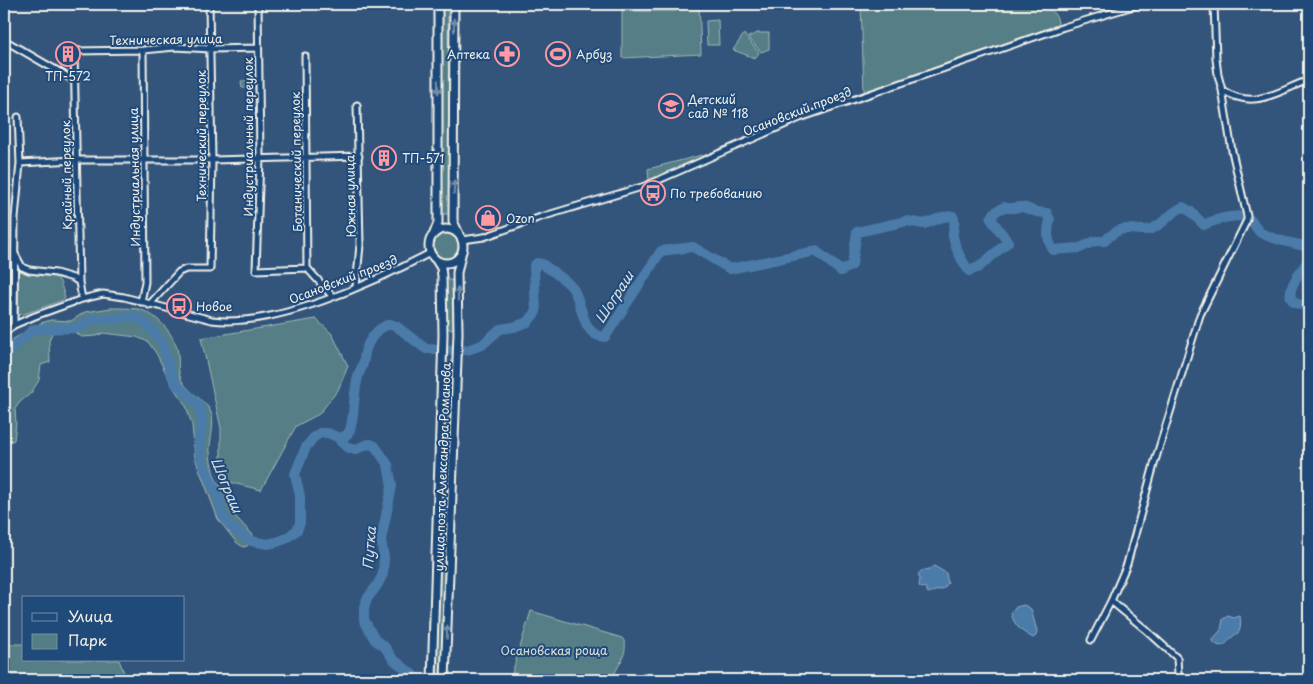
<svg xmlns="http://www.w3.org/2000/svg" width="1313" height="684" viewBox="0 0 1313 684" font-family="'Playpen Sans',sans-serif">
<style>
.green{fill:#547e86;stroke:#a4b8b7}
.water{fill:#4c7ba9;stroke:#8faac2}
.lines{fill:none;stroke-linecap:round;stroke-linejoin:round}
.river{stroke:#4c7ba9;stroke-width:10}
.street-casing{stroke:#f4f1e8;stroke-width:9}
.secondary-casing{stroke:#f4f1e8;stroke-width:11}
.street{stroke:#1f4a7a;stroke-width:5}
.secondary{stroke:#1f4a7a;stroke-width:7}
.oneway{fill:#748da6}
.labels{text-anchor:middle;dominant-baseline:central;stroke-width:4;stroke-linejoin:round;paint-order:stroke}
.street-label{font-size:12px;fill:#f4f1e8;stroke:#1f4a7a}
.poi-label{font-size:12px;fill:#f4f1e8;stroke:#1f4a7a;text-anchor:start}
.park-label{font-size:12px;fill:#dce0d9;stroke:#1f4a7a}
.water-label{font-size:14px;font-style:italic;fill:#dbdfdf;stroke:#1f4a7a}
</style>
<rect width="100%" height="100%" fill="#33557c"/>
<filter id="ink" filterUnits="userSpaceOnUse"><feTurbulence type="fractalNoise" baseFrequency=".02" numOctaves="2"/><feDisplacementMap in="SourceGraphic" scale="10" xChannelSelector="R" yChannelSelector="G"/><feConvolveMatrix kernelMatrix="1 2 1 2 8 2 1 2 1" color-interpolation-filters="sRGB"/></filter>
<g filter="url(#ink)">
<!-- green -->
<path class="green" d="M440 4H448L449 214H441Z
M682 4H699L701 54 622 58V11H676Z
M861 4H1047L1057 18 1058 23 1056 26 864 92Z
M718 20 719 45H707L706 21Z
M758 33H769V49L761 52 748 37Z
M744 34 759 53 755 58 733 50Z
M256 80V88H242L241 81Z
M702 155V159L649 181 648 169Z
M4 233H11L9 322 4 327Z
M434 246a12 12 0 1 1 24 0a12 12 0 1 1-24 0Z
M18 270C25 271 31 274 38 275 61 278 58 274 65 298L63 300 24 314 18 315Z
M445 280H452L453 329H446Z
M111 308C119 308 129 308 138 309 155 313 171 330 177 348 180 358 176 371 182 381 190 394 208 401 212 415 214 425 211 436 210 446 209 455 213 479 220 486 222 488 224 489 226 490L229 506 236 517 253 535V540L247 546 243 547 236 542 218 519 195 458 192 425 186 406 173 387 156 353 148 342 137 337 103 333 96 336 82 337 71 330H59L52 333 49 341 50 362 41 365 39 380 31 393 20 402 15 409 16 423 14 440 6 444C4 450 7 454 4 461V422L6 412 4 398V353L7 344 15 338 41 323 51 320 71 321 85 312Z
M316 319 332 334 348 366 338 390 319 414 296 426 261 490 221 480V428L201 338Z
M445 386H452L442 680H436Z
M531 611 622 638C632 649 616 669 611 680H510Z
M4 644H24V660H119L127 680H4Z"/>
<!-- water -->
<path class="water" d="M934 566 946 573 948 583 943 589 928 593 925 587 922 588 919 586 920 579 918 575 921 571 929 570Z
M1024 605 1031 609 1037 631 1036 636 1033 638C1022 632 1014 626 1011 613L1016 607Z
M1228 616 1234 618 1240 616C1241 620 1241 628 1239 632 1237 634 1234 635 1232 637 1226 644 1222 650 1213 642V639L1221 630 1223 619Z"/>
<g class="lines">
<!-- river -->
<path class="river" d="M1309 259C1304 268 1282 292 1294 302 1298 305 1304 305 1309 307
M4 361 9 351 34 329 79 328 92 319H113L126 317H134L142 320 153 331 162 342 172 376 176 384 199 405 202 421 199 446 200 457 219 499 222 514 231 527 251 541 268 544 277 542 285 539 297 530 300 523V496L295 474 306 447 314 437 320 433H328L339 438 347 435 350 430C355 413 353 394 358 377 359 371 364 365 364 359 365 345 375 328 390 324L396 326 426 349 467 350 482 345 500 329 514 327 528 322 536 312 534 266 537 263 542 264C551 270 562 277 570 285 584 299 579 336 605 337L661 251 693 247 730 269 816 251 841 271 852 265 857 232 907 221 924 224 943 217 953 216C957 224 952 229 953 236 955 248 962 261 969 271L979 267 1008 242 991 219 995 212 1004 207C1011 210 1014 207 1021 207 1031 208 1033 214 1047 213L1050 220C1047 232 1047 239 1053 250L1080 248 1095 241H1105C1126 217 1139 238 1157 226 1167 220 1171 212 1183 207L1190 211 1204 225C1213 220 1238 213 1248 218 1254 221 1255 229 1261 233 1275 240 1289 243 1305 246L1308 251 1309 258
M339 438 341 442 349 448 355 450 365 445 370 444 375 446 388 465 392 486 381 540 384 557 383 574 378 584 367 599 364 609V620L375 640 384 646 393 659 413 675"/>
<defs>
<path id="street" d="M258 4 260 158 256 270 307 268 333 297
M4 40 75 81
M305 56 307 268
M1222 90C1255 111 1277 91 1309 80
M20 163 75 160H212L359 156
M462 240 484 237 541 217 645 186 800 118 1064 27 1140 4
M15 254 22 267 29 270 56 273 73 278 79 282
M356 287 360 245 357 105
M82 299 79 282 74 51 143 50 175 47 211 49 258 48
M141 302 145 282 143 50
M149 305 179 272 186 269H210L212 160 209 4
M14 325 15 218 20 163 18 117
M4 334 14 325 35 316 82 299 103 294 124 297 212 320C275 328 375 282 430 253
M1111 601 1145 629 1177 658 1178 674 1182 680
M1091 640 1111 601 1127 564 1155 461 1200 315 1247 220V216L1232 151 1222 90 1218 75 1216 59 1214 4"/>
<path id="secondary" d="M454 4 453 221 459 234
M429 246a17 17 0 1 1 34 0a17 17 0 1 1-34 0Z
M434 233 438 223V4
M432 680 443 335 442 276 441 268 436 260
M445 680 458 333 457 273 461 255"/>
</defs>
<!-- street casing -->
<use href="#street" class="street-casing"/>
<!-- secondary casing -->
<use href="#secondary" class="secondary-casing"/>
<!-- street -->
<use href="#street" class="street"/>
<!-- secondary -->
<use href="#secondary" class="secondary"/>
</g>
<!-- one-way arrows -->
<defs><path id="oneway-solid" d="M-6-.8H1V-3.2L6.5 0L1 3.2V.8H-6Z" transform="scale(1.25)"/></defs>
<g class="oneway">
<use href="#oneway-solid" transform="translate(454 25) rotate(-90)"/>
<use href="#oneway-solid" transform="translate(438 87) rotate(89)"/>
<use href="#oneway-solid" transform="translate(454 187) rotate(-89)"/>
<use href="#oneway-solid" transform="translate(458 294) rotate(-91)"/>
<use href="#oneway-solid" transform="translate(447 632) rotate(-88)"/>
</g>
</g>
<!-- icons -->
<defs>
<symbol id="building-ring" viewBox="-11 -11 22 22"><circle r="9.5" fill="#1f4a7a" stroke="#ff9aa2" stroke-width="1.5"/><path d="M-4-6H4V6H1V3H-1V6H-4ZM-2.5-4.3h1.7v1.8h-1.7ZM.8-4.3h1.7v1.8H.8ZM-2.5-1h1.7V.8h-1.7ZM.8-1h1.7V.8H.8Z" fill="#ff9aa2"/></symbol>
<symbol id="pharmacy-ring" viewBox="-11 -11 22 22"><circle r="9.5" fill="#1f4a7a" stroke="#ff9aa2" stroke-width="1.5"/><path d="M-2-6h4v4h4v4h-4v4h-4v-4h-4v-4h4Z" fill="#ff9aa2"/></symbol>
<symbol id="stadium-ring" viewBox="-11 -11 22 22"><circle r="9.5" fill="#1f4a7a" stroke="#ff9aa2" stroke-width="1.5"/><path d="M0-5a6.5 5 0 1 0 0 10a6.5 5 0 1 0 0-10ZM-3.5-1.8h7v3.6h-7Z" fill="#ff9aa2"/></symbol>
<symbol id="school-ring" viewBox="-11 -11 22 22"><circle r="9.5" fill="#1f4a7a" stroke="#ff9aa2" stroke-width="1.5"/><path d="M0-5L7-2L0 1L-7-2ZM-4 1L0 2.5L4 1V4Q0 6-4 4Z" fill="#ff9aa2"/></symbol>
<symbol id="bus-ring" viewBox="-11 -11 22 22"><circle r="9.5" fill="#1f4a7a" stroke="#ff9aa2" stroke-width="1.5"/><path d="M-5-6H5V4H4V6H2V4H-2V6H-4V4H-5ZM-3.5-4V0h7V-4ZM-3.5 1.2v1.5H-2V1.2ZM2 1.2v1.5H3.5V1.2Z" fill="#ff9aa2"/></symbol>
<symbol id="shop-ring" viewBox="-11 -11 22 22"><circle r="9.5" fill="#1f4a7a" stroke="#ff9aa2" stroke-width="1.5"/><path d="M-5-2.5h2.3a2.7 3.5 0 0 1 5.4 0H5L5.5 6h-11ZM-1.5-2.5h3a1.5 2.3 0 0 0-3 0Z" fill="#ff9aa2"/></symbol>
</defs>
<g fill-rule="evenodd">
<use href="#building-ring" x="54" y="40" width="28" height="28"/>
<use href="#pharmacy-ring" x="493" y="40" width="28" height="28"/>
<use href="#stadium-ring" x="544" y="40" width="28" height="28"/>
<use href="#school-ring" x="657" y="92" width="28" height="28"/>
<use href="#building-ring" x="370" y="144" width="28" height="28"/>
<use href="#bus-ring" x="639" y="179" width="28" height="28"/>
<use href="#shop-ring" x="474" y="204" width="28" height="28"/>
<use href="#bus-ring" x="165" y="292" width="28" height="28"/>
</g>
<g class="labels">
<!-- street labels -->
<g class="street-label">
<text transform="translate(166 39) rotate(-1)">Техническая улица</text>
<text transform="translate(797 111) rotate(-21)">Осановский проезд</text>
<text transform="translate(201 136) rotate(-90)">Технический переулок</text>
<text transform="translate(248 137) rotate(-90)">Индустриальный переулок</text>
<text transform="translate(296 162) rotate(-91)">Ботанический переулок</text>
<text transform="translate(66 175) rotate(-91)">Крайный переулок</text>
<text transform="translate(134 177) rotate(-91)">Индустриальная улица</text>
<text transform="translate(350 196) rotate(-91)">Южная улица</text>
<text transform="translate(343 279) rotate(-21)">Осановский проезд</text>
<text transform="translate(442 467) rotate(-88)">улица поэта Александра Романова</text>
</g>
<!-- poi labels -->
<g class="poi-label">
<text x="490" y="54" text-anchor="end">Аптека</text>
<text x="576" y="54">Арбуз</text>
<text x="68" y="76" text-anchor="middle">ТП-572</text>
<text x="688" y="99">Детский<tspan x="688" dy="14">сад № 118</tspan></text>
<text x="402" y="158">ТП-571</text>
<text x="670" y="193">По требованию</text>
<text x="506" y="218">Ozon</text>
<text x="196" y="306">Новое</text>
</g>
<!-- park labels -->
<g class="park-label">
<text x="554" y="650">Осановская роща</text>
</g>
<!-- water labels -->
<g class="water-label">
<text transform="translate(614 297) rotate(-57)">Шограш</text>
<text transform="translate(227 485) rotate(67)">Шограш</text>
<text transform="translate(369 548) rotate(-86)">Путка</text>
</g>
</g>
<!-- margin -->
<rect width="1313" height="684" fill="none" stroke="#1f4a7a" stroke-width="20"/>
<rect x="10" y="10" width="1293" height="664" fill="none" stroke="#f4f1e8" stroke-width="2" filter="url(#ink)"/>
<!-- legend -->
<rect x="22" y="596" width="162" height="65" fill="#1f4a7a" stroke="#748da6"/>
<rect x="32" y="613" width="25" height="8" fill="#1f4a7a" stroke="#748da6"/>
<text x="68" y="622" font-size="15" fill="#f4f1e8">Улица</text>
<rect x="32" y="634" width="25" height="15" fill="#547e86" stroke="#748da6"/>
<text x="68" y="646" font-size="15" fill="#f4f1e8">Парк</text>
</svg>
